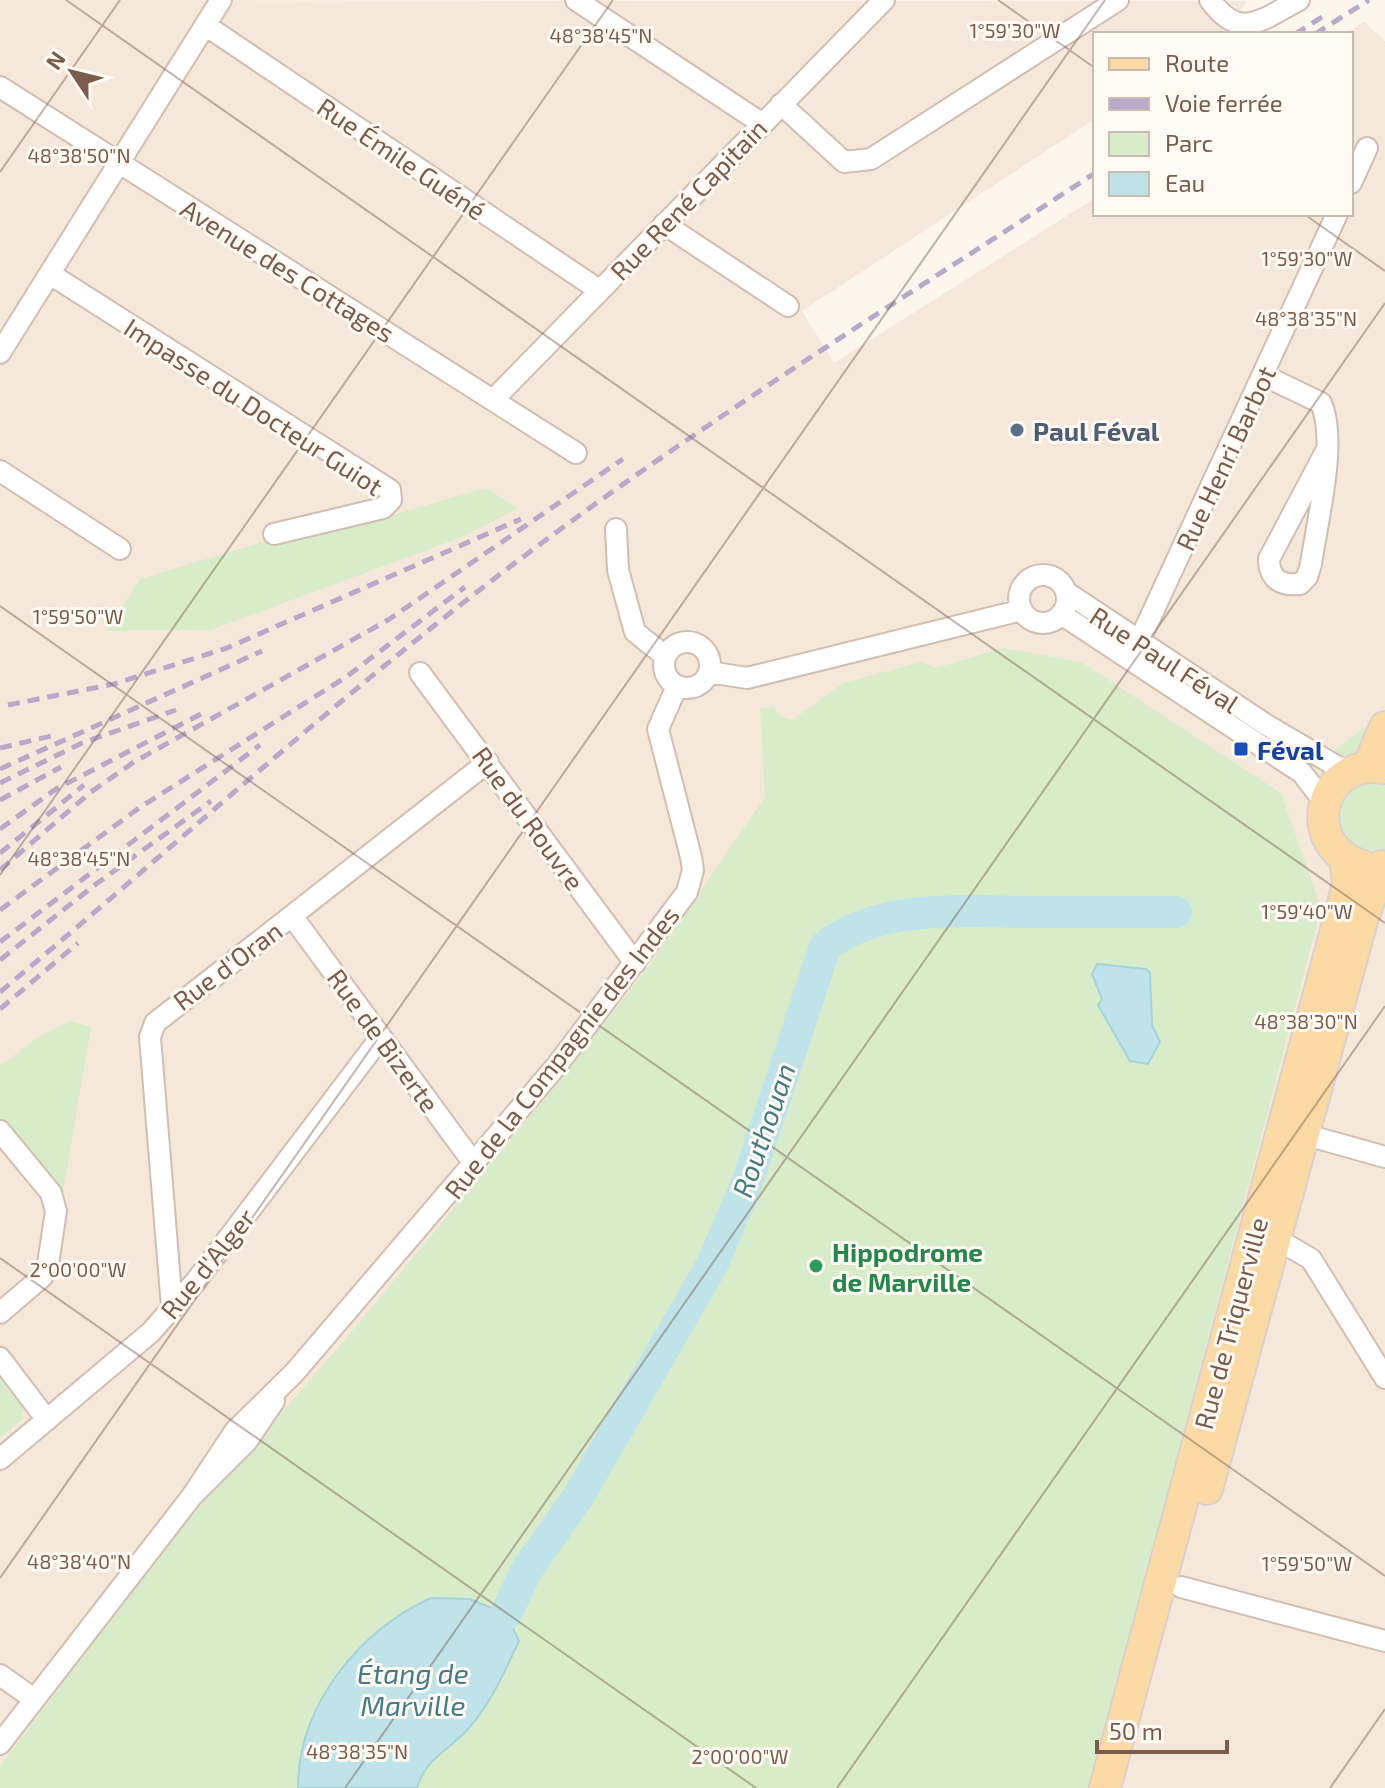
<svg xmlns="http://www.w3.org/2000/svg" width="1385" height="1788" viewBox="0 0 1385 1788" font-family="'Exo 2',sans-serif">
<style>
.residential{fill:#f5e8da}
.green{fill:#d8ecc9}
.water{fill:#bfe3e8;stroke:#a5d3da;stroke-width:2}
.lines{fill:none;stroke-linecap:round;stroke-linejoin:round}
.river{stroke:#bfe3e8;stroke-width:32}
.minor-casing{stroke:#d1beb0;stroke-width:24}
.primary-casing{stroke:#dad1cd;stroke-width:34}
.minor{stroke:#fff;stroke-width:20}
.primary{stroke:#fbd9a5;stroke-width:30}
.rail{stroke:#b9a8c9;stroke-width:5;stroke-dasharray:12 8;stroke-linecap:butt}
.ticks{fill:none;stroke:#7a5c4d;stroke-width:2;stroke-opacity:0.45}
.service-dot{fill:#5c6f8a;stroke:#fffaf3;stroke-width:3}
.transit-dot{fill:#1a4fb4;stroke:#fffaf3;stroke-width:3}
.leisure-dot{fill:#2e9e5b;stroke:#fffaf3;stroke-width:3}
.labels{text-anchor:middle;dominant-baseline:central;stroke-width:6;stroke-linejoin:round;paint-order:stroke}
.street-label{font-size:26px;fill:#7a5c4d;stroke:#fffaf3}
.service-label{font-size:26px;font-weight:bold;fill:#4e5e75;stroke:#fffaf3;text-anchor:start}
.transit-label{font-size:26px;font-weight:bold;fill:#164399;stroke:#fffaf3;text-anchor:start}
.leisure-label{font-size:26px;font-weight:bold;fill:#27864d;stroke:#fffaf3;text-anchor:start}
.water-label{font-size:28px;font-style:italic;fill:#437c86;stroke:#fffaf3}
.ticks-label{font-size:20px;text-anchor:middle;fill:#7a5c4d;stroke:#fffaf3;stroke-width:6;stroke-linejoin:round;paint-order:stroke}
</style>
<rect width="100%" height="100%" fill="#fdf6ec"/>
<!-- residential -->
<path class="residential" d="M0 0 1247 1 1226 34H1095V119L802 311 834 363 1095 198V214H1351V34H1345L1364 21 1385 41V1788H0Z"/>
<!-- green -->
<path class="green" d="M486 488 518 508 462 537 211 630 106 631 140 579 273 539 399 513Z
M1003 648 1081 662 1281 793 1321 908 1090 1788H0V1766L175 1535 337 1349 552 1090 646 970 765 797 760 708 774 707 778 715 792 720 843 683 921 662 936 668Z
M1370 723 1375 724 1361 751 1348 756 1329 754Z
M1385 779V850C1338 859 1329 819 1351 786Z
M71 1021 91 1027 62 1197 0 1120V1066L41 1035Z
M0 1377 22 1404 23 1418 0 1438Z"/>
<!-- water -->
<path class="water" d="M1097 964 1146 969 1150 973 1152 1025 1160 1042 1148 1064 1130 1061 1098 1005 1102 999 1092 974Z
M431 1598 470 1599 506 1614 519 1641C505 1671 491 1703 469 1728 450 1750 425 1758 417 1788H298C298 1705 359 1631 431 1598Z"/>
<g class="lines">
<!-- river -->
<path class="river" d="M506 1614 526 1571 578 1497 712 1265 748 1180 825 947C881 902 967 912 1034 912 1082 912 1129 912 1176 912"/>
<defs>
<path id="minor" d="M576 0 761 123
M1210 0C1240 42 1262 19 1299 0
M205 25 599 290
M0 87 576 453
M781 104 844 162 871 159 1118 0
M1351 183 1367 148
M664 224 788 306
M50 274 390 490 391 500 383 508 274 534
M0 353 221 0
M1265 376 1321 403C1338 441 1317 521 1311 564L1307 577 1300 584C1281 586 1269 579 1269 559L1326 451
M493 400 884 0
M0 471 120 549
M616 529 618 570 635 632 665 656
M1019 599a24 24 0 1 1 48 0a24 24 0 1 1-48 0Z
M1066 592 1265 724 1348 773
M1061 614 1302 773 1325 803
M664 665a23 23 0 1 1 46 0a23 23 0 1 1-46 0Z
M1131 659 1337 214
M709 672 747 678 1022 610
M420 673 635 963
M292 916 475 1165
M0 1131 51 1193 56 1211 48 1264 42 1277 0 1313
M1303 1134 1385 1157
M1275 1238 1311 1259 1385 1378
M172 1307 150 1037 155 1023 488 762
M0 1358 47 1420
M0 1459 151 1332 196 1281 381 1037
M192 1496 235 1431 294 1373 558 1064 687 892 693 870 691 857 658 729 677 686
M1181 1587 1385 1641
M0 1675 34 1699
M0 1744 192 1496 247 1441 274 1401"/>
<path id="primary" d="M1368 767 1385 727
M1363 866C1298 847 1318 757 1385 768
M1207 1489 1363 917 1382 866
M1105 1788 1334 938 1348 884 1345 858"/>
</defs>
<!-- minor casing -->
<use href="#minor" class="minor-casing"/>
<!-- primary casing -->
<use href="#primary" class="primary-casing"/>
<!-- minor -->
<use href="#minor" class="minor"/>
<!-- primary -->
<use href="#primary" class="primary"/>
<!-- rail -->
<path class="rail" d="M1295 34 1322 17
M1315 34 1369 0
M8 705 114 684 227 648 521 519
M0 748 51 736
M0 769 262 651
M0 783 82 743 176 710
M0 800 61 767
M0 829 56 789 201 714
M0 853 84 785
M0 870 91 792 134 762 388 620 623 459
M0 910 139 808 346 677 465 587
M0 942 260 745
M0 960 96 884 211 801
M0 992C178 844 349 686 535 548 715 414 907 296 1095 173
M0 1009 78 943"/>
</g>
<!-- ticks -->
<path class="ticks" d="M66 0 1385 923M998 0 1095 68M0 172 120 0M1304 214 1385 271M0 606 1385 1576M0 875 613 0M0 1258 756 1788M0 1578 1105 0M345 1788 1385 303M837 1788 1385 1006M1330 1788 1385 1709"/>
<!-- markers -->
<circle class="service-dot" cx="1017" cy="430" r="8"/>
<rect class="transit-dot" x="1233" y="741" width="16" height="16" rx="4"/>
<circle class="leisure-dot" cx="816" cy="1266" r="8"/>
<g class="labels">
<!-- street labels -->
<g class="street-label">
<text transform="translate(402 158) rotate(34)">Rue Émile Guéné</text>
<text transform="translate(688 199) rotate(-46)">Rue René Capitain</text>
<text transform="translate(288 270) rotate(32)">Avenue des Cottages</text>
<text transform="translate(254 406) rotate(33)">Impasse du Docteur Guiot</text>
<text transform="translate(1225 458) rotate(-65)">Rue Henri Barbot</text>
<text transform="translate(1165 659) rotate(33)">Rue Paul Féval</text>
<text transform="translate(529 818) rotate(54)">Rue du Rouvre</text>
<text transform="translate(227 965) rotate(-37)">Rue d'Oran</text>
<text transform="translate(384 1040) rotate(54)">Rue de Bizerte</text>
<text transform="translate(561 1052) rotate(-52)">Rue de la Compagnie des Indes</text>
<text transform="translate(207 1263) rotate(-51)">Rue d'Alger</text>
<text transform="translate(1230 1323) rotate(-75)">Rue de Triquerville</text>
</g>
<!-- service labels -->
<g class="service-label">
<text x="1033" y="430">Paul Féval</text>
</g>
<!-- transit labels -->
<g class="transit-label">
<text x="1257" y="749">Féval</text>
</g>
<!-- leisure labels -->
<g class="leisure-label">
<text x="832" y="1251">Hippodrome<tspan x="832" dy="30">de Marville</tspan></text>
</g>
<!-- water labels -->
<g class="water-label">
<text transform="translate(763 1130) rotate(-71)">Routhouan</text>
<text x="413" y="1673">Étang de<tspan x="413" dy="32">Marville</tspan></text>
</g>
</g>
<g class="ticks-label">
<text x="1015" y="38">1°59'30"W</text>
<text x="601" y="43">48°38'45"N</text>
<text x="79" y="163">48°38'50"N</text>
<text x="1307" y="266">1°59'30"W</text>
<text x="1306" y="326">48°38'35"N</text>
<text x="78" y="624">1°59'50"W</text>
<text x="79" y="866">48°38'45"N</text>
<text x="1307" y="919">1°59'40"W</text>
<text x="1306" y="1029">48°38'30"N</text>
<text x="78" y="1277">2°00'00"W</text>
<text x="79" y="1569">48°38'40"N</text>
<text x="1307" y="1571">1°59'50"W</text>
<text x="357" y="1759">48°38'35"N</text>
<text x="740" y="1764">2°00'00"W</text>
</g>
<!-- legend -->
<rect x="1093" y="32" width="260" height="184" fill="#fffaf3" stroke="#cabbb1" stroke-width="2"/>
<rect x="1109" y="58" width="40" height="12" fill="#fbd9a5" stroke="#cabbb1" stroke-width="2"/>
<text x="1165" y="72" font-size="24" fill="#7a5c4d">Route</text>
<rect x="1109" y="98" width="40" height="12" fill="#b9a8c9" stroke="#cabbb1" stroke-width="2"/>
<text x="1165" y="112" font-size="24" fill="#7a5c4d">Voie ferrée</text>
<rect x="1109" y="132" width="40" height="24" fill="#d8ecc9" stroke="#cabbb1" stroke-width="2"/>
<text x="1165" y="152" font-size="24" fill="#7a5c4d">Parc</text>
<rect x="1109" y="172" width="40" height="24" fill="#bfe3e8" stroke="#cabbb1" stroke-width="2"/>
<text x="1165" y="192" font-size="24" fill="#7a5c4d">Eau</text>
<!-- north arrow -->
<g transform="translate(72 72) rotate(305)" stroke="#fffaf3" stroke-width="6" paint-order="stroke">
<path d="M0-6L14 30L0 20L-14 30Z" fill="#7a5c4d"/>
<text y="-12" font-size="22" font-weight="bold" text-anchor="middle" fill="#7a5c4d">N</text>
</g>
<!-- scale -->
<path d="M1097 1740v12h130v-12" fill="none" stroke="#7a5c4d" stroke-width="4"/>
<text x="1109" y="1740" font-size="24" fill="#7a5c4d" stroke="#fffaf3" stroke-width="6" paint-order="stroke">50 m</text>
</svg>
